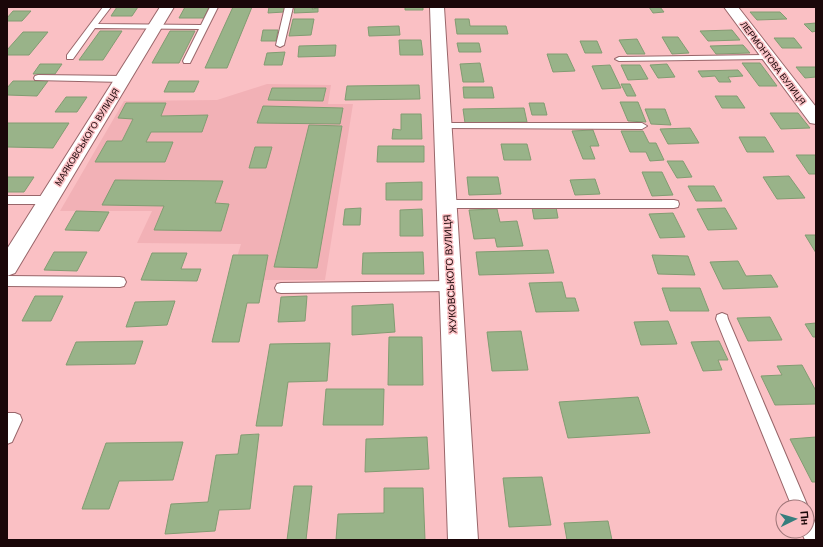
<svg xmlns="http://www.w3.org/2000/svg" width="823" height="547" viewBox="0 0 823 547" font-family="'DM Sans',sans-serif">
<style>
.built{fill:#f2b1b6}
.building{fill:#99b389;stroke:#829c72}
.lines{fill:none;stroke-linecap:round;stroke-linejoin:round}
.service-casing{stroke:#99666a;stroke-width:2}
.minor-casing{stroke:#99666a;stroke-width:2}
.service{fill:#fff;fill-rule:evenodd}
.minor{fill:#fff;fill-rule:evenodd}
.labels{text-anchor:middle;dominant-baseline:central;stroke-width:3;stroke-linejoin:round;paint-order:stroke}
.far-street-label{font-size:9px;fill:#1a0709;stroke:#fac0c4}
.street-label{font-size:10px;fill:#1a0709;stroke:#fac0c4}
</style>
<rect width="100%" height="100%" fill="#fac0c4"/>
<!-- built -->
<path class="built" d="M267 84 331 85 328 104H353L325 280H230L241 244 137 243 152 211H60L124 101 217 100Z"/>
<!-- building -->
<path class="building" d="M117 7H138L132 16H111Z
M185 7H209L204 18H179Z
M233 7H252L227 68H205Z
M269 7H285L284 12 268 13Z
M295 7H313L312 9 318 8V12L294 13Z
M405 7H423V10H405Z
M649 7H660L664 12 653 13Z
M13 11H31L22 21H7V18Z
M750 12H780L787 19 757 20Z
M293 19H314L311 35 289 36Z
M455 19H469L470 26H506L508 34H457Z
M816 23V31L812 32 804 24Z
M399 26 400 35 369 36 368 27Z
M263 30H278L276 41H261Z
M732 30 740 40 708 41 700 31Z
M100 31H122L103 60H79Z
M170 31H195L179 63H152Z
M23 32H48L29 55H7V50Z
M662 37H678L689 53 672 54Z
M774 38H794L802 48H782Z
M637 39 645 54H627L619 40Z
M399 40H421L423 55H400Z
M580 41H597L602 53H585Z
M457 43H479L481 52H459Z
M336 45 335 56 298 57 299 46Z
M743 45 750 53 716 54 710 46Z
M285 52 282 65H264L267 53Z
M547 54H567L575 71 553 72Z
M480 63 484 82H463L460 64Z
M742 63H760L777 86H759Z
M40 64H62L55 74H33Z
M667 64 675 77 658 78 650 65Z
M610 65 621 88 602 89 592 66Z
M621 65H640L648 79 628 80Z
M796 67H816V77L805 78Z
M738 70 743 76 728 77 731 82H719L715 76 702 77 698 71Z
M13 81H48L37 96 7 95V88Z
M169 81H199L194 92H164Z
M621 84H630L636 96H627Z
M419 85 420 99 345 100 347 86Z
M463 87H492L494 98H464Z
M272 88H326L323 101 268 100Z
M715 96H737L745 108H722Z
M66 97H87L77 112H55Z
M620 102H638L646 122 628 121Z
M126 103H166L161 116 208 115 202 132H151L146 142H173L165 162H95L107 141H122L133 119 118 118Z
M529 103H544L547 115H532Z
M263 106 343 108 340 124 257 123Z
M524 108 527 122 465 123 463 109Z
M645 109H665L671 125 651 124Z
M770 113H798L810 128 781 129Z
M401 114H421L422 139H392L393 129 401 130Z
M7 123H69L53 148 7 147Z
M309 125 342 126 317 268 274 267Z
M690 128 699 143 668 144 660 129Z
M593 130 599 146H590L595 159H583L572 131Z
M621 131H643L649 143H656L664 160 650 161 646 152H630Z
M739 137H765L774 152H747Z
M501 144H527L531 160H504Z
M378 146H424V162H377Z
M255 147H272L266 168H249Z
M796 155H816V174H809Z
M667 161H683L692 177 677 178Z
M642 172H662L673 195 652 196Z
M789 176 805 198 777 199 763 177Z
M7 177H34L24 192H7Z
M467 177H498L501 194 469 195Z
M595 179 600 194 575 195 570 180Z
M115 180 223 181 215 203 229 204 221 231 154 230 164 206 102 205Z
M422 182V200H386V183Z
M688 186H714L722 201H696Z
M532 207H556L558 218 534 219Z
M361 208 360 225H343L345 209Z
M725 208 737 229 708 230 697 209Z
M422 209 423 236H400V210Z
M497 209 500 222 517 221 523 246 497 247 495 238 474 239 469 210Z
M76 211 109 212 99 231 65 230Z
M673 213 685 237 660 238 649 214Z
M805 235H816V253Z
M548 250 554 273 479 275 476 252Z
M54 252H87L77 271 44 270Z
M423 252 424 274H362L363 253Z
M152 253H187L181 269H201L197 281 141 280Z
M233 255H268L259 303H247L239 342H212Z
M652 255 688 256 695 275 658 274Z
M738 261 746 276 771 275 778 287 723 289 710 262Z
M562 282 566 298H575L579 311 536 312 529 283Z
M662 288H700L709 311H670Z
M35 296H63L51 321H22Z
M307 296 305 321 278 322 281 297Z
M175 301 167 325 126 327 135 302Z
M393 304 395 332 352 335V306Z
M770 317 782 340 748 341 737 318Z
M668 321 677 344 641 345 634 322Z
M816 323V337H813L805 324Z
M521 331 528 370 492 371 487 332Z
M389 337H422L423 385H388Z
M143 341 135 364 66 365 76 342Z
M719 341 728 360H718L722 370 703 371 691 342Z
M330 343 327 381 288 382 282 426H256L270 344Z
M802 365 816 391V404L775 405 761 376 782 375 777 366Z
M326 389H384L383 425H323Z
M638 397 650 433 568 438 559 402Z
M259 434 250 509 219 510 215 531 165 534 171 504 208 502 216 455 238 454 241 435Z
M427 437 429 469 365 472 366 439Z
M816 437V482H812L790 439Z
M183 442 173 480 119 481 109 509H82L106 443Z
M542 477 551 525 509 527 503 478Z
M294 486H312L306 540H287Z
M384 488H423L425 540H336L338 514 384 513Z
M608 521 612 540H567L564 523Z"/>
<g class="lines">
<defs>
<path id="service" d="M103 7H111L98 24 201 25 210 7H218L190 63H184L183 61 199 29 95 28 73 59H67V55Z
M285 7H293L284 45 280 47 276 45Z
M769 55 773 57 772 59 619 61 615 59 619 57Z
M38 75 123 76 127 79 123 82 35 80 34 78 35 76Z
M443 123H642L647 126 642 129 440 128 438 126 440 124Z
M7 196H48L52 197 53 200 52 203 48 204H7Z
M447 200H674L678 201 679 204 678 207 674 208H447L443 207 442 204 443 201Z
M7 276 120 277 124 278 126 282 124 286 120 287 7 286Z
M451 281 455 282 457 286 455 290 451 291 281 293 277 292 275 288 277 284 281 283Z
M722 313 727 315 728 319 808 507 807 510V507H792L716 319 717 315Z
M7 413H15L20 415 22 420 12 442 7 444Z
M807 516 813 518 816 526V540H805L801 531H807Z"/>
<path id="minor" d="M160 7H174L15 273 7 276V249Z
M430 7H444L478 540H448Z
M724 7H738L816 107V124L810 123Z"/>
</defs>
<!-- service casing -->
<use href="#service" class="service-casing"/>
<!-- minor casing -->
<use href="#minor" class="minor-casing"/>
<!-- service -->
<use href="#service" class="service"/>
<!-- minor -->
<use href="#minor" class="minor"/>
</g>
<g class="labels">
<!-- far-street labels -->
<g class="far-street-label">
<text transform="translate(773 63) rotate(53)">ЛЕРМОНТОВА ВУЛИЦЯ</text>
<text transform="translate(87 137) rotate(-58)">МАЯКОВСЬКОГО ВУЛИЦЯ</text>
</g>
<!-- street labels -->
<g class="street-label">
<text transform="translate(450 274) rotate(-93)">ЖУКОВСЬКОГО ВУЛИЦЯ</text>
</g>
</g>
<!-- border -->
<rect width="823" height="547" fill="none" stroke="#1a0709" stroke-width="16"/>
<!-- north arrow -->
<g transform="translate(795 519) rotate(85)"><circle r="19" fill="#fac0c4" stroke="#a07679"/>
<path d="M0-3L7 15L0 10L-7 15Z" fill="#367e7d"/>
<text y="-6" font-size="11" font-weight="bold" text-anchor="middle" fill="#1a0709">Пн</text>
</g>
</svg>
